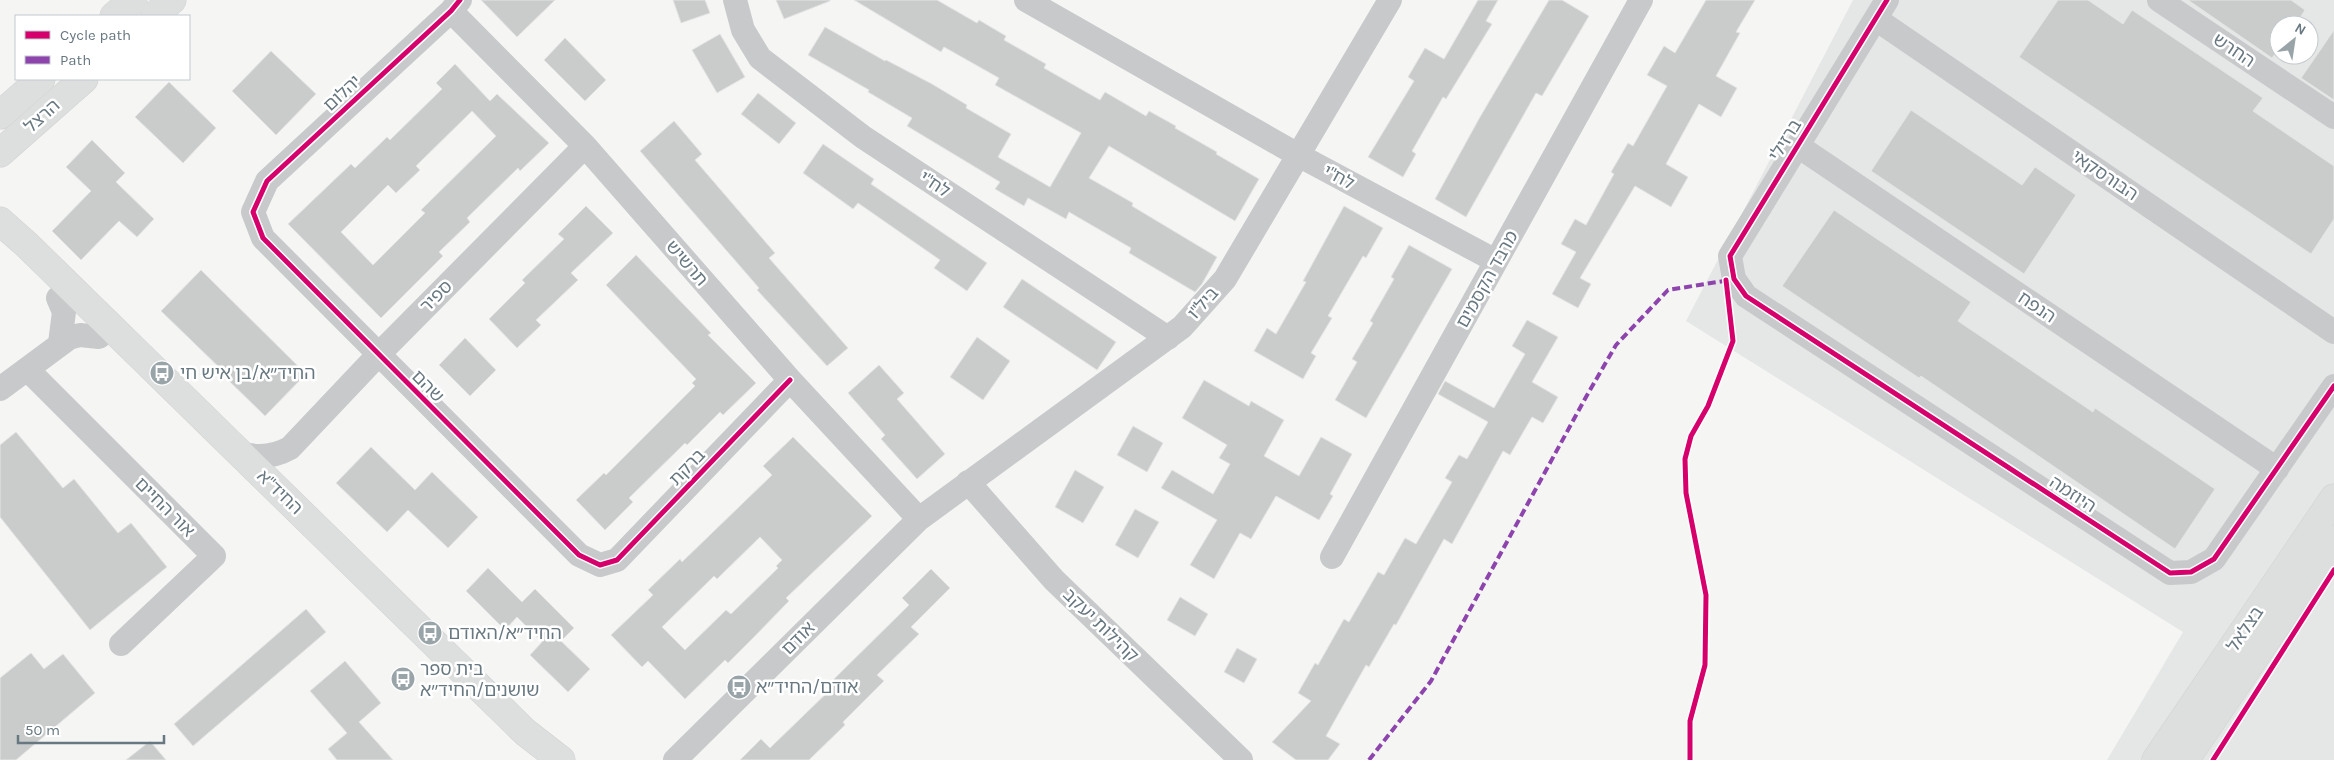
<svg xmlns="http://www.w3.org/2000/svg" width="2334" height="760" viewBox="0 0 2334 760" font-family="Karla,'Noto Sans Hebrew',sans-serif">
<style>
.built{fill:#e5e6e6;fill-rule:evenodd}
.building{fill:#cacccc;stroke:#e4e4e4;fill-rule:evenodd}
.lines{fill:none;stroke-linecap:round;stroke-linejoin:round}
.secondary-casing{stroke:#d1d2d2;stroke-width:29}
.street{stroke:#c7c9ca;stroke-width:24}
.secondary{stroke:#dddede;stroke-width:28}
.quiet{stroke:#8e44ad;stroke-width:4;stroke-dasharray:8 4;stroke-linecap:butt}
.cycleway-casing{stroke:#fff;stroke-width:8}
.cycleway{stroke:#d6006c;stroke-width:5}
.labels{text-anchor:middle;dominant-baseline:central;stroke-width:5;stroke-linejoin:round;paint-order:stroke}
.street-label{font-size:18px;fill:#687881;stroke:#fff}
.poi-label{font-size:18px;fill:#687881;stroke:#fff;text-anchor:start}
</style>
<rect width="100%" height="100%" fill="#f5f5f4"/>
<!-- built -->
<path class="built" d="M1853 0H2334V760H2107L2183 632 1686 321ZM2279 25H2309V55H2279Z"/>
<!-- building -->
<path class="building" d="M481 0H555L517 37Z
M673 0H705L710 13 681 23Z
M776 0H830V1L784 19Z
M854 0H937L977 23 979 20 1006 36 1004 40 1046 64 1044 68 1100 100 1105 92 1146 116 1149 111 1176 126 1175 128 1217 152 1216 154 1259 179 1235 221 1109 146 1089 178 1133 203 1132 206 1217 257 1202 284 1195 292 1129 253 1131 248 1069 212 1066 219 1028 198 1024 206 995 189 1000 182 907 126 912 118 868 92 869 90 808 55 825 27 885 61 886 60 932 84 967 105 966 108 1011 134 998 157 1050 187 1081 133 995 85 999 78 944 47 941 52Z
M1478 0H1498L1486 21 1492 24 1446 99 1443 97 1412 151 1416 154 1403 177 1368 157 1414 81 1408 77 1425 48 1444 59Z
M1549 0H1562L1589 16 1542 96 1536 93 1466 217 1435 199 1480 117Z
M1706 0H1755L1736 32 1740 33 1716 76 1737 88 1721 117 1699 104 1666 164 1688 177 1671 207 1635 186 1580 278 1591 284 1578 308 1552 294 1576 252 1561 244 1575 219 1586 225 1614 174 1611 172 1628 143 1633 146 1667 86 1647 75 1664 46 1675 53Z
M2058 0H2088L2123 24 2132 10 2263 98 2253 111 2334 166V219L2311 254 2019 57Z
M2188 0H2291L2305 10 2295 25H2279V48L2272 58Z
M2334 30V100L2301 78Z
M720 34 745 77 717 93 692 50Z
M565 38 606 80 585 101 544 60Z
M271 51 316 94 276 135 232 91Z
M455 64 490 101 497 94 549 143 520 171 518 168 467 218 470 222 439 252 443 256 381 318 288 224 351 164 355 168 387 137 390 140 442 89 436 83ZM472 111 496 136 421 210 425 213 373 265 341 232 388 185 396 193 420 170 416 166Z
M169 82 216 128 183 163 135 117Z
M758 93 796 123 779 144 741 114Z
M1911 110 2022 185 2035 167 2076 195 2024 274 1871 171Z
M674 121 702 154 695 160 775 253 769 258 848 348 827 366 757 290 759 288 640 151Z
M92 140 125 173 116 182 154 219 137 237 119 221 81 260 52 231 91 191 66 167Z
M823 144 874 179 871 184 987 263 967 291 934 268 940 260 858 203 853 209 803 173Z
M586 206 613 233 571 273 578 280 536 320 541 325 517 348 489 319 525 283 522 280 564 239 558 234Z
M1344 206 1383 228 1366 258 1363 256 1328 316 1332 318 1311 353 1316 356 1303 379 1254 351 1267 328 1276 334 1306 282 1303 281Z
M1834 210 1971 302 1958 321 2093 412 2095 408 2215 489 2175 549 1921 376 1919 378 1782 286Z
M1409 245 1452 269 1366 418 1335 400 1357 362 1352 359 1373 323 1370 321 1394 279 1391 277Z
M636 255 711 333 708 335 756 383 723 415 720 412 687 445 685 443 629 498 633 502 605 530 576 500 604 473 606 475 695 386 692 383 696 379 606 285Z
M201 270 306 374 265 416 223 375 225 373 161 311Z
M1022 279 1116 342 1097 370 1003 307Z
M1527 320 1558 337 1532 382 1558 397 1543 423 1532 417 1510 455 1503 451 1452 544 1444 539 1396 625 1394 624 1369 667 1366 665 1326 736 1340 744 1328 760H1296L1272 742 1311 701 1298 693 1315 663 1318 665 1344 619 1349 622 1378 572 1384 575 1405 538 1416 544 1452 482 1445 478 1459 455 1467 459 1488 422 1438 394 1445 381 1494 408 1525 354 1512 346Z
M977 337 1010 361 983 400 950 377Z
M465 338 496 370 470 396 439 365Z
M879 365 904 393 897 399 945 454 917 479 881 439 885 435 848 393Z
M1204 380 1249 406 1251 401 1284 420 1264 456 1299 476 1321 437 1352 454 1330 494 1333 496 1319 520 1276 496 1251 539 1240 533 1214 579 1190 565 1217 520 1161 488 1172 470 1213 494 1230 464 1219 458 1227 445 1182 418Z
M1133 426 1163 443 1147 472 1117 455Z
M16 432 63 488 74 479 118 533 131 523 167 567 90 630 0 517V445Z
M793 437 872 516 786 598 789 601 753 638 728 663 725 660 685 699 648 661 642 667 611 635 653 595 648 590 680 559 682 562 772 475 763 466ZM760 537 782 560 776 566 778 568 731 614 726 610 685 650 662 627 714 576 717 579Z
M371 447 415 490 432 472 478 517 448 548 408 510 387 532 336 483Z
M1075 470 1104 487 1083 523 1055 507Z
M1135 509 1159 522 1138 558 1115 545Z
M488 568 522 602 535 589 574 628 561 641 590 669 568 692 530 655 542 642 517 617 505 630 466 591Z
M931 569 950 588 911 627 919 634 877 675 884 681 843 722 845 725 809 760H740L761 739 770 748 835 685 832 681 909 605 902 598Z
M1180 597 1208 614 1195 636 1167 620Z
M306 609 326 632 193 746 174 724Z
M1237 648 1257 659 1244 683 1224 672Z
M31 653 44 669 63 654 95 693 16 760H0V678Z
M345 661 381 703 359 722 393 760H337L328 749 347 733 310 691Z
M150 741 166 760H126Z"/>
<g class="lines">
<defs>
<path id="secondary" d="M114 16 133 0
M154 16 172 0
M0 115 41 79
M0 153 84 79
M0 221 27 245 525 732 561 760
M2156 760 2334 498
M2185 760 2334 540"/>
</defs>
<!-- secondary casing -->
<use href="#secondary" class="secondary-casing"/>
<!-- street -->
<path class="street" d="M460 0 451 11 267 181 253 212 263 238 579 555 600 565 617 560 790 380
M735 0 743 30 760 58 863 137 1168 338
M1026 0 1298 155 1496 261
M1887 0 1730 256 1734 279 1746 296 2170 573 2191 572 2214 559 2334 386
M2159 0 2334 117
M451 11 585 146 790 380 919 519
M1876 19 2334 332
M1798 146 2277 469
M58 298 64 312 60 343
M27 369 214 556 121 644
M0 389 69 338 80 335 99 337
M240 453C257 458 274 457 290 448L378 355 585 146
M968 482 1054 580 1241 760
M1332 557 1641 0
M675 760 919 519 1182 327 1225 279 1390 0"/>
<!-- secondary -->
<use href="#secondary" class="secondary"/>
<!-- quiet -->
<path class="quiet" d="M1369 760 1431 681 1586 397 1616 345 1668 290 1730 280"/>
<defs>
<path id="cycleway" d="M460 0 451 11 267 181 253 212 263 238 579 555 600 565 617 560 790 380
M1887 0 1730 256 1734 279 1746 296 2170 573 2191 572 2214 559 2334 386
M1690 760V721L1705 665 1706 595 1686 493 1685 459 1691 436 1708 406 1733 341 1726 280
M2213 760 2334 570"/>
</defs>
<!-- cycleway casing -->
<use href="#cycleway" class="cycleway-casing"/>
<!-- cycleway -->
<use href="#cycleway" class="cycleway"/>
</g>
<!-- icons -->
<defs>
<symbol id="bus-disc" viewBox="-11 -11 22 22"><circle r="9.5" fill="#99a4a9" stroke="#fff"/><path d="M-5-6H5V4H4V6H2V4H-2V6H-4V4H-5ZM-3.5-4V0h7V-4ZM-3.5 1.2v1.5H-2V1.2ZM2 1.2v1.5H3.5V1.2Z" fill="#fff"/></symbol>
</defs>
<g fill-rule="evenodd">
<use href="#bus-disc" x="148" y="359" width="28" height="28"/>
<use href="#bus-disc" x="416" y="619" width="28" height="28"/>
<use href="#bus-disc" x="389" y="665" width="28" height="28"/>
<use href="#bus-disc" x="725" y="673" width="28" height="28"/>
</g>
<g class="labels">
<!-- street labels -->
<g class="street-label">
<text transform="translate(2234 50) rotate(34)">החרש</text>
<text transform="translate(342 93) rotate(-43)">יהלום</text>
<text transform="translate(42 116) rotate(-42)">הרצל</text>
<text transform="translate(1785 140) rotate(-58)">ברזילי</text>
<text transform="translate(2105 175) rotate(34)">הבורסקאי</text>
<text transform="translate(1339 177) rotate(28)">לח"י</text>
<text transform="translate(935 184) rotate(33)">לח"י</text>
<text transform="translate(687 263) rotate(49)">תרשיש</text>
<text transform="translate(1487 279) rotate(-61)">מרבד הקסמים</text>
<text transform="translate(436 296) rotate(-45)">ספיר</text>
<text transform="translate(1203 303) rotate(-48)">ביל"ו</text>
<text transform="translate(2037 307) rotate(34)">הנפח</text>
<text transform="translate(428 386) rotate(45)">שהם</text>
<text transform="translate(687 467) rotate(-46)">ברקת</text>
<text transform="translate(280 492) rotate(44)">החיד"א</text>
<text transform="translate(2073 494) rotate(33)">היוזמה</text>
<text transform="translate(165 507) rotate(45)">אור החיים</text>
<text transform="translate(1101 625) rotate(44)">קהילות יעקב</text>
<text transform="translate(2245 629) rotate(-56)">בצלאל</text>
<text transform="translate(798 638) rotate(-45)">אודם</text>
</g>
<!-- poi labels -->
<g class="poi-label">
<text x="180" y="373">החיד״א/בן איש חי</text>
<text x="448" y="633">החיד״א/האודם</text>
<text x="420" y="669">בית ספר<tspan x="420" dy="21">שושנים/החיד״א</tspan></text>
<text x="756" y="687">אודם/החיד״א</text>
</g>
</g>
<!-- legend -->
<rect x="15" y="15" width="175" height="65" fill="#ffffff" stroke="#c3c9cd"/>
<rect x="25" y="31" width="25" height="8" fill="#d6006c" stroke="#c3c9cd"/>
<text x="60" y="40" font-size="15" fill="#687881">Cycle path</text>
<rect x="25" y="56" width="25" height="8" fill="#8e44ad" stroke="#c3c9cd"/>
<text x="60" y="65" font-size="15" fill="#687881">Path</text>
<!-- north arrow -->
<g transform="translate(2294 40) rotate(30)"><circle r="24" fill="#ffffff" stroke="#c3c9cd"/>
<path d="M0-4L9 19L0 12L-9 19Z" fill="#99a4a9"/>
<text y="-8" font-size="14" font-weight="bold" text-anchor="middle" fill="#687881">N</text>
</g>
<!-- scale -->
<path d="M18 735v8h146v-8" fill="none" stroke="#687881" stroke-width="2.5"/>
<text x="25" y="735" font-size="15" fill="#687881" stroke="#ffffff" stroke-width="4" paint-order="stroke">50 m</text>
</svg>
